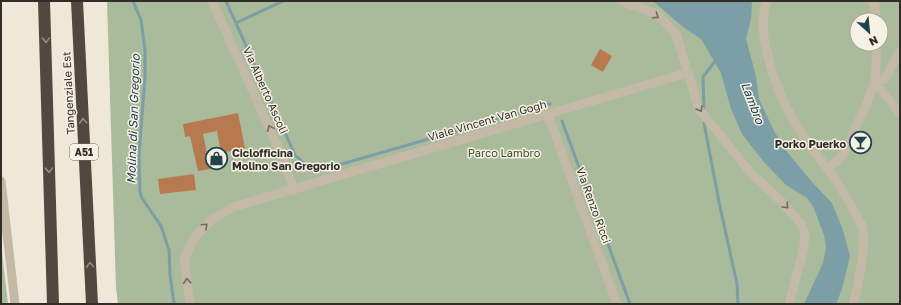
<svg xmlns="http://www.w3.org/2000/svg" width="901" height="305" viewBox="0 0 901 305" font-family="'Golos Text',sans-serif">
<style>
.green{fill:#aabb9b;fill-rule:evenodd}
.water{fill:#7c9ea7}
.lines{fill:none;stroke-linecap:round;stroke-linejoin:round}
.stream{stroke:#7c9ea7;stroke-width:3}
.building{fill:#b77a4e}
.minor{stroke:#c4b9a7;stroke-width:9}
.highway{stroke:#51483f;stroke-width:12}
.oneway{stroke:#736b60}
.oneway2{stroke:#938c81}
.labels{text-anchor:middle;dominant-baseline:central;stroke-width:3;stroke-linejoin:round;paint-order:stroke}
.shield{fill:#f6f1e5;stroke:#6c675f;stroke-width:1}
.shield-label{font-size:10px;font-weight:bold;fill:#312c26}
.street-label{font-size:11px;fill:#312c26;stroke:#f6f1e5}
.poi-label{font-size:11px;font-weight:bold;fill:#312c26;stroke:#f6f1e5;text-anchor:end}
.park-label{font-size:11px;fill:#3c4d2d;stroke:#f6f1e5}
.water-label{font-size:12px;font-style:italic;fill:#21434e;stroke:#f6f1e5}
</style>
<rect width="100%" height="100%" fill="#eee8d9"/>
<!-- green -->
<path class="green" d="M107 1H900V304H118L116 288ZM857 20H881V44H857Z
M1 243 8 304H1Z"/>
<!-- water -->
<path class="water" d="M653 1H752L751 19 746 39 756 76 759 99 774 131 787 152 812 182 832 203 843 230 850 256 842 289 836 304H804L823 263 826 247 824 235 813 206 807 198 786 185 763 161 742 134 731 109 721 73 701 39 683 27Z"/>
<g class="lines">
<!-- stream -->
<path class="stream" d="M133 1 141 20 145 50V77L139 155 140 192 142 198 161 226 169 250 170 275 174 304
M226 1 295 155 314 172 550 104
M236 23 283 1
M704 108 703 77 716 60
M562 121 597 216
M704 123 719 202 737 284 738 304
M601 225 630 304"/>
</g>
<!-- building -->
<path class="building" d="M600 49 612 56 603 72 591 65Z
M238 113 245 148 221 153 217 131 203 134 210 169 198 171 190 136 185 137 183 124Z
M194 174 196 190 160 194 158 179Z"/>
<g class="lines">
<!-- minor -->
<path class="minor" d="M212 1 282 156 294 190
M621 1 657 14 676 34 699 109 750 172 782 202 801 224 805 236 803 251 789 304
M767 1C761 16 763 37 767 52 776 92 791 119 814 152 818 158 824 163 828 169 838 183 847 198 855 213 857 218 862 224 863 229 866 246 858 287 853 304
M872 1 875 6 876 20
M875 82 885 79 900 51
M875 82 900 114
M548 115 617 304
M828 168 836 162 844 153 866 105 875 82 877 44
M1 181 15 304
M190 304 184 259 196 235 213 219 233 207 687 73"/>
<!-- highway -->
<path class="highway" d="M44 1 53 304
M77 1 92 304"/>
</g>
<!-- one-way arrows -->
<defs><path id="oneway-chevron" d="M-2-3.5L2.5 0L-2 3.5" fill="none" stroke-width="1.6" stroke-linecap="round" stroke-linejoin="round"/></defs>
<g class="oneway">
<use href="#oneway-chevron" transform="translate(656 16) rotate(34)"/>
<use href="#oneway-chevron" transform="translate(700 109) rotate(60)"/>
<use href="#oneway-chevron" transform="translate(270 128) rotate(-114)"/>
<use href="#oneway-chevron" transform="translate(786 206) rotate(47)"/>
<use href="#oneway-chevron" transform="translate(205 226) rotate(-43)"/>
<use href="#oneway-chevron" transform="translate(187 281) rotate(-96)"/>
</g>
<g class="oneway2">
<use href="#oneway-chevron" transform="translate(46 40) rotate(88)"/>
<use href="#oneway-chevron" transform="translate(83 121) rotate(-93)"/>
<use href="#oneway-chevron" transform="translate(49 170) rotate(88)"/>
<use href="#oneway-chevron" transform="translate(90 265) rotate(-93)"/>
</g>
<!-- icons -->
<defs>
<symbol id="bar-ring" viewBox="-11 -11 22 22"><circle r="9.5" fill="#f6f1e5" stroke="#21434e" stroke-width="1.5"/><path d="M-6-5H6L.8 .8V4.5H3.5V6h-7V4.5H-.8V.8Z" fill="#21434e"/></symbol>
<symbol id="shop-ring" viewBox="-11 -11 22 22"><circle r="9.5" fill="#f6f1e5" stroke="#21434e" stroke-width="1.5"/><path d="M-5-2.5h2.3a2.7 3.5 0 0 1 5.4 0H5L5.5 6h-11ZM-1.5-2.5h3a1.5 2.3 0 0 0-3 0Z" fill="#21434e"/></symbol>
</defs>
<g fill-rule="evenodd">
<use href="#bar-ring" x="848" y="130" width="25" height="25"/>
<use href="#shop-ring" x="204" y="146" width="25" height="25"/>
</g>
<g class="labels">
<!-- shield labels -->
<rect class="shield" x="70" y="144" width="28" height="16" rx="3"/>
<g class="shield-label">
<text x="84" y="152">A51</text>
</g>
<!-- street labels -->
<g class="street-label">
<text transform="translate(266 90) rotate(66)">Via Alberto Ascoli</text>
<text transform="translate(68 93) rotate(-93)">Tangenziale Est</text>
<text transform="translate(487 120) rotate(-16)">Viale Vincent Van Gogh</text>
<text transform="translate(594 205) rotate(70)">Via Renzo Ricci</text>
</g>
<!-- poi labels -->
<g class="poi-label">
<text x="846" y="143">Porko Puerko</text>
<text x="232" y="152" text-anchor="start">Ciclofficina<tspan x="232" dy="13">Molino San Gregorio</tspan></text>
</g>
<!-- park labels -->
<g class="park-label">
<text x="504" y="152">Parco Lambro</text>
</g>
<!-- water labels -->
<g class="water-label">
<text transform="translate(753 103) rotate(69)">Lambro</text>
<text transform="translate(133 119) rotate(-88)">Molina di San Gregorio</text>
</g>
</g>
<!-- border -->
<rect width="901" height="305" fill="none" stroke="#312c26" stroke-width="4"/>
<!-- north arrow -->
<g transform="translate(869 32) rotate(153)"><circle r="19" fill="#f6f1e5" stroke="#a7a299"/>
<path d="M0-3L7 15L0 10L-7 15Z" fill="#21434e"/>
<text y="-6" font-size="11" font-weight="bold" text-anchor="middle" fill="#312c26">N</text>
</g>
</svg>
